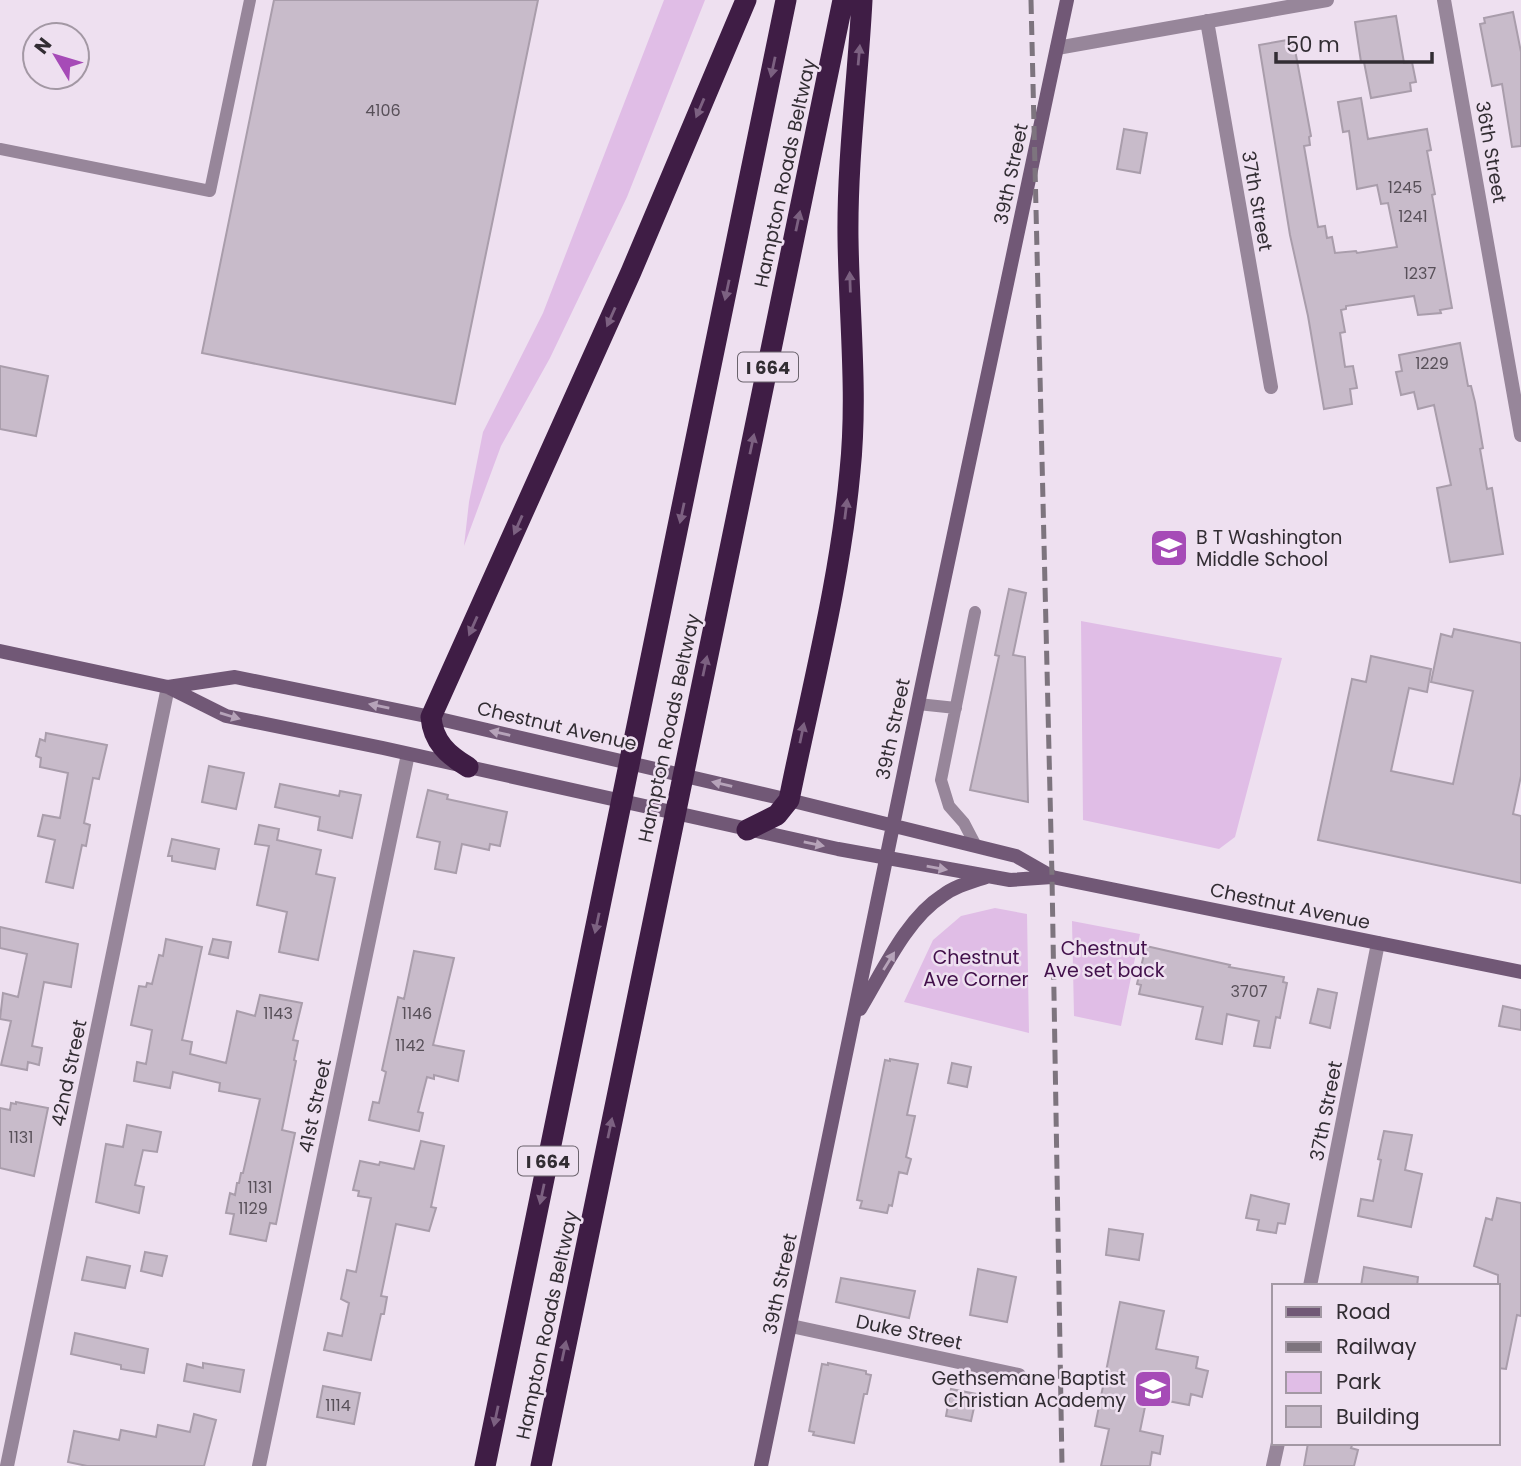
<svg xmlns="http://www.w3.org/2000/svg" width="1521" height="1466" viewBox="0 0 1521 1466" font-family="Poppins,sans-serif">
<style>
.green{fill:#e0bde6}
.building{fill:#c8bbca;stroke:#a99dab;stroke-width:2}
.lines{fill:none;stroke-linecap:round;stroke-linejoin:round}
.service{stroke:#97869a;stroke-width:12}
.minor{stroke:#97869a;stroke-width:14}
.tertiary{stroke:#97869a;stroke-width:14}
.secondary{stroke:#715876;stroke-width:14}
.motorway{stroke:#3f1d45;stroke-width:21}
.rail{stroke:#7d747e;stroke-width:5;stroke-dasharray:14 7;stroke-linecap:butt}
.oneway{fill:#7c6181}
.oneway2{fill:#b6a3b9}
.labels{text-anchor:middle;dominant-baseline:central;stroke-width:5;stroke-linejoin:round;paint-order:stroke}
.number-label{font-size:16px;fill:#585059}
.shield{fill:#eee0f0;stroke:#6a636c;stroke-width:2}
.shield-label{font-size:18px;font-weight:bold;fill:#322d33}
.street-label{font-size:19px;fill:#322d33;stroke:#eee0f0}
.poi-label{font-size:19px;fill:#322d33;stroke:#eee0f0;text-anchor:start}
.park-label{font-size:19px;fill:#42104b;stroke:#eee0f0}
</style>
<rect width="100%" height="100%" fill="#eee0f0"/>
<!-- green -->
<path class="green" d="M664 0H705L627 197 550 358 501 446 464 546 469 502 483 432 543 313Z
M1081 621 1282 658 1235 837 1219 849 1083 820Z
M995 908 1027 914 1029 1033 904 1002 933 940 961 916Z
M1072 921 1140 934 1121 1026 1074 1016Z"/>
<!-- building -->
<path class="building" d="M274 0H538L455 404 202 353Z
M1513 12 1521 52V146L1512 147 1502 84 1492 86 1480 24 1485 23 1484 18Z
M1396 16 1404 63 1412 62 1416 82 1410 83 1411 91 1371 98 1364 62H1361L1355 22Z
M1293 39 1311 136 1309 137 1310 145 1304 146 1318 227 1325 226 1327 238 1332 237 1335 253 1356 251 1357 253 1397 247 1388 203 1381 204 1377 185 1357 189 1349 131 1343 132 1338 102 1361 98 1368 139 1427 129 1431 150 1427 151 1435 194 1432 195 1452 308 1440 310 1441 313 1418 315 1414 296 1346 306V309L1341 310 1345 332 1340 333 1345 367 1353 366 1357 388 1350 389 1352 404 1324 409 1308 316 1290 235 1259 45Z
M1124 129 1147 133 1140 173 1117 169Z
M1460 343 1468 386H1471L1475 402 1483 448 1480 449 1487 489 1492 488 1503 554 1450 562 1437 488 1451 485 1434 405 1418 409 1414 392 1401 395 1396 372 1402 371 1399 355Z
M0 366 48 376 36 436 0 429Z
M1009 589 1026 593 1013 655 1025 657 1028 802 970 790 999 656 995 655Z
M1454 629 1521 643V776L1513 814 1521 816V883L1318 840 1352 679 1366 682 1371 656 1431 669 1427 692 1409 688 1391 771 1453 784 1473 691 1431 682 1441 634 1452 637Z
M46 733 107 745 99 779 93 778 84 823 90 825 86 846 82 845 73 888 46 882 55 840 38 836 43 815 60 818 68 773 40 767 41 758 36 756 40 739 45 741Z
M209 766 244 773 236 809 202 802Z
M280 784 339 796 340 791 361 795 352 838 318 830 320 817 275 807Z
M428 790 448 795 447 799 507 812 500 846 490 844 489 850 462 844 456 873 435 869 440 842 417 837Z
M259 825 279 829 277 840 321 850 316 874 335 878 318 960 279 952 287 912 257 905 269 846 255 844Z
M172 839 219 849 215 869 172 861V856H168Z
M0 927 78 944 71 987 44 982 32 1046 42 1048 39 1065 28 1062 27 1070 1 1065 11 1021 0 1019 3 993 18 997 27 954 0 948Z
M166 939 202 947 182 1040 192 1042 190 1054 226 1063 237 1011 255 1016 260 995 302 1003 293 1040 298 1041 294 1060 296 1061 282 1130 295 1133 276 1224 270 1223 266 1241 230 1234 234 1214 226 1213 230 1193 235 1195 237 1183H239L241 1173H243L260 1099 219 1091 220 1083 173 1072 170 1088 134 1081 137 1062 146 1064 152 1030 131 1025 139 986 146 987 147 983 152 984 159 955 163 956Z
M213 939 231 942 228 958 209 954Z
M1146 946 1230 965 1229 967 1284 977 1283 982 1287 983 1280 1018 1276 1017 1270 1048 1254 1046 1259 1021 1227 1014 1222 1044 1196 1039 1203 1007 1139 994 1141 985 1137 984Z
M414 951 454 958 433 1045 464 1051 458 1081 434 1075V1079L427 1077 418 1112 423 1113 419 1131 369 1120 373 1102 379 1103 386 1072 382 1070 398 997 404 999Z
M1318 989 1337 993 1330 1028 1310 1023Z
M1503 1006 1521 1010V1030L1499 1026Z
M890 1059 918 1064 907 1115 915 1116 906 1157 911 1159 907 1174 899 1172 892 1206 889 1205 887 1213 860 1208 862 1201 857 1200 885 1060 890 1061Z
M952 1063 971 1067 967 1087 948 1083Z
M16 1102 48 1108 34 1176 0 1168V1108L10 1110 11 1103 16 1104Z
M127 1125 161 1132 157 1152 143 1150 135 1185 144 1187 139 1213 96 1202 106 1144 123 1147Z
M1384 1131 1412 1135 1405 1170 1422 1174 1411 1227 1358 1216 1361 1199 1373 1201 1381 1160 1378 1159Z
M421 1141 444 1146 431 1207 436 1208 429 1231 396 1224 381 1296 387 1297 384 1314H381L371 1360 324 1350 328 1333 342 1336 349 1303 341 1299 347 1270 356 1272 371 1198 358 1196 359 1191 353 1190 360 1161 379 1165 380 1162 414 1169Z
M1251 1195 1289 1204 1285 1224 1278 1223 1276 1233 1257 1230 1259 1220 1246 1218Z
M1497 1198 1521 1203V1316L1517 1315 1506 1369 1498 1368V1275L1474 1266 1486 1218 1492 1220Z
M1109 1229 1143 1234 1139 1260 1106 1255Z
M145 1252 167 1256 162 1276 141 1271Z
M87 1257 130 1266 125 1288 82 1280Z
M1364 1267 1418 1277 1417 1286H1361Z
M978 1269 1016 1277 1007 1322 970 1315Z
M841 1278 915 1291 909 1318 836 1302Z
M1120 1302 1164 1311 1156 1349 1198 1357 1196 1368 1208 1371 1202 1397 1191 1394 1189 1405 1147 1397 1140 1431 1163 1436 1160 1454 1152 1452 1150 1466H1101L1109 1429 1095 1426Z
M75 1333 148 1349 144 1373 121 1369V1365L71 1354Z
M203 1363 244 1370 240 1392 184 1381 187 1364 203 1368Z
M828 1363 866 1371V1374L871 1375 867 1394H864L854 1443 813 1435 814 1432 809 1431 822 1364 828 1365Z
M323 1386 360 1393 354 1424 317 1417Z
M951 1389 977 1394 971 1421 946 1416Z
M194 1414 216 1420 204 1466H87L68 1462 74 1431 119 1440 121 1430 156 1437 158 1425 190 1432Z
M1308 1443H1353L1351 1448 1358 1450 1354 1466H1304Z"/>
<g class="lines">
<!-- service -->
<path class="service" d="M0 149 210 191 250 0
M975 612 941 780 949 806 964 823 976 846
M918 704 956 708"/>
<!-- minor -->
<path class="minor" d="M1444 0 1521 435
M1207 21 1271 387
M1057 48 1327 0
M1310 1286 1378 943
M791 1326 1019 1375
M7 1466 168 687
M1273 1466 1278 1443"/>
<!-- tertiary -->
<path class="tertiary" d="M259 1466 408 754"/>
<!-- secondary -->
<path class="secondary" d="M0 651 168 687 226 716 383 748 838 849 1010 880 1052 877 1521 972
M168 687 235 677 431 717 789 800 1016 856 1051 876
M860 1009C882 973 906 919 942 896 955 886 971 882 986 877
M761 1466 923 680 1067 0"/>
<!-- motorway -->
<path class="motorway" d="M468 767C448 755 433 742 431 717L631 272 746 0
M747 830 777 815 789 800C811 691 840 582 850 471 858 394 849 316 848 238 847 159 858 79 862 0
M485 1466 786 0
M541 1466 843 0"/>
<!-- rail -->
<path class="rail" d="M1031 0 1052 877 1062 1466"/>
</g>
<!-- one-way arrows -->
<defs><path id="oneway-solid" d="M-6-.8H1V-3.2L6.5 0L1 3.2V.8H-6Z" transform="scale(1.75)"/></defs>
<g class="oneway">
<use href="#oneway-solid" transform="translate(859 55) rotate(-85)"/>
<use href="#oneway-solid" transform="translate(773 67) rotate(102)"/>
<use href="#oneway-solid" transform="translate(700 108) rotate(113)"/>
<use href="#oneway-solid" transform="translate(798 221) rotate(-78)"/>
<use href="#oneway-solid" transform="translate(850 282) rotate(-92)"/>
<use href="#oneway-solid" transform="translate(727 290) rotate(102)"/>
<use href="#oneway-solid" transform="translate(611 317) rotate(114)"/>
<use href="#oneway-solid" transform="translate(752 444) rotate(-78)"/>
<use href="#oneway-solid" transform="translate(846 509) rotate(-83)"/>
<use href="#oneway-solid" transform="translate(682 513) rotate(102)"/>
<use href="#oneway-solid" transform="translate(518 525) rotate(114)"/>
<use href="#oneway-solid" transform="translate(473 626) rotate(114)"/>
<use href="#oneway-solid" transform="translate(705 666) rotate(-78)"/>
<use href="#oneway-solid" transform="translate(802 733) rotate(-78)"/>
<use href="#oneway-solid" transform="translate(597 923) rotate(102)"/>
<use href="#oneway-solid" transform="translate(610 1128) rotate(-78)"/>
<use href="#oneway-solid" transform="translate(542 1194) rotate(102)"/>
<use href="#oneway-solid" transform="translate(564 1351) rotate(-78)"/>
<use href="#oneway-solid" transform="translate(496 1416) rotate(102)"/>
</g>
<g class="oneway2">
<use href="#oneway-solid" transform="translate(379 706) rotate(-169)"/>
<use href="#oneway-solid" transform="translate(230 716) rotate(17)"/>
<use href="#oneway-solid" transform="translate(500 733) rotate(-167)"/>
<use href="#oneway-solid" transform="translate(722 784) rotate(-167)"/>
<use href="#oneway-solid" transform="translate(814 844) rotate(12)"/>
<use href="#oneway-solid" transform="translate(937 868) rotate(10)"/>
<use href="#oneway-solid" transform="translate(889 961) rotate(-58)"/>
</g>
<!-- icons -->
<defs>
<symbol id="school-square" viewBox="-11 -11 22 22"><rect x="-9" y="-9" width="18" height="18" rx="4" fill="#a64bb7" stroke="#eee0f0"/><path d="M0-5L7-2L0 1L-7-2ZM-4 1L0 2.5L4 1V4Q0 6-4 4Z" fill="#fff"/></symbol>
</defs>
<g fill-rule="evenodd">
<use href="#school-square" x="1147" y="526" width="44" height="44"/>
<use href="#school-square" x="1131" y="1367" width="44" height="44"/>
</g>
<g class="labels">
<!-- number labels -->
<g class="number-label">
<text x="383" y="110">4106</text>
<text x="1405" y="187">1245</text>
<text x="1413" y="216">1241</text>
<text x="1420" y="273">1237</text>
<text x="1432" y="363">1229</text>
<text x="1249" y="991">3707</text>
<text x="278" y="1013">1143</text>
<text x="417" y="1013">1146</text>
<text x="410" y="1045">1142</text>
<text x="21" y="1137">1131</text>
<text x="260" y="1187">1131</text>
<text x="253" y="1208">1129</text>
<text x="338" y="1405">1114</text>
</g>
<!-- shield labels -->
<g class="shield">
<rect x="738" y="352.5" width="60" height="29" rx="5"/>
<rect x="518" y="1146.5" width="60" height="29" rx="5"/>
</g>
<g class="shield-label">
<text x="768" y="367">I 664</text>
<text x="548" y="1161">I 664</text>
</g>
<!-- street labels -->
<g class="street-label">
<text transform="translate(1491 152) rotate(80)">36th Street</text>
<text transform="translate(785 173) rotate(-78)">Hampton Roads Beltway</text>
<text transform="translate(1011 174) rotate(-78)">39th Street</text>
<text transform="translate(1257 201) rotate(80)">37th Street</text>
<text transform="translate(557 726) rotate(13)">Chestnut Avenue</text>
<text transform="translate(669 728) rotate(-78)">Hampton Roads Beltway</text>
<text transform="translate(893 729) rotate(-78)">39th Street</text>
<text transform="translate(1290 906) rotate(12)">Chestnut Avenue</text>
<text transform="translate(69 1073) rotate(-78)">42nd Street</text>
<text transform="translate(315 1106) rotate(-78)">41st Street</text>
<text transform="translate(1326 1111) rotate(-79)">37th Street</text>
<text transform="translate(780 1284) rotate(-78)">39th Street</text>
<text transform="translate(547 1325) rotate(-78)">Hampton Roads Beltway</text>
<text transform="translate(909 1332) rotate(12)">Duke Street</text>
</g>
<!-- poi labels -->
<g class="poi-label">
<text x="1196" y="537">B T Washington<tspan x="1196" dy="22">Middle School</tspan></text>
<text x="1126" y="1378" text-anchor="end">Gethsemane Baptist<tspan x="1126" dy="22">Christian Academy</tspan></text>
</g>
<!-- park labels -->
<g class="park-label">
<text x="1104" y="948">Chestnut<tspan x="1104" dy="22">Ave set back</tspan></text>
<text x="976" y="957">Chestnut<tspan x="976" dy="22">Ave Corner</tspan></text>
</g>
</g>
<!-- legend -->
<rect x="1272" y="1284" width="228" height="161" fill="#eee0f0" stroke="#a398a4" stroke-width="2"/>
<rect x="1286" y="1307" width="35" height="10" fill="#715876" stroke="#a398a4" stroke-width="2"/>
<text x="1336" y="1319" font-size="21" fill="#322d33">Road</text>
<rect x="1286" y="1342" width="35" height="10" fill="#7d747e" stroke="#a398a4" stroke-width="2"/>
<text x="1336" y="1354" font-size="21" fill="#322d33">Railway</text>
<rect x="1286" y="1372" width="35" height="21" fill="#e0bde6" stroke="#a398a4" stroke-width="2"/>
<text x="1336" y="1389" font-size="21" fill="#322d33">Park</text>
<rect x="1286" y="1406" width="35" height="21" fill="#c8bbca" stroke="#a398a4" stroke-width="2"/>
<text x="1336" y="1424" font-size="21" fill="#322d33">Building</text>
<!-- north arrow -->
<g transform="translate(56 56) rotate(308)"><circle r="33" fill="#eee0f0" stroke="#a398a4" stroke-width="2"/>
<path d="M0-5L12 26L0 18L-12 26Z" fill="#a64bb7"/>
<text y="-10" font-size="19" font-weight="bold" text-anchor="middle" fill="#322d33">N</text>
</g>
<!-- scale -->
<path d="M1276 52v10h156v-10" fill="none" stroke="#322d33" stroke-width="3.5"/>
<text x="1286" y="52" font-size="21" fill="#322d33" stroke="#eee0f0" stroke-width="5" paint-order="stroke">50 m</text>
</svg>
